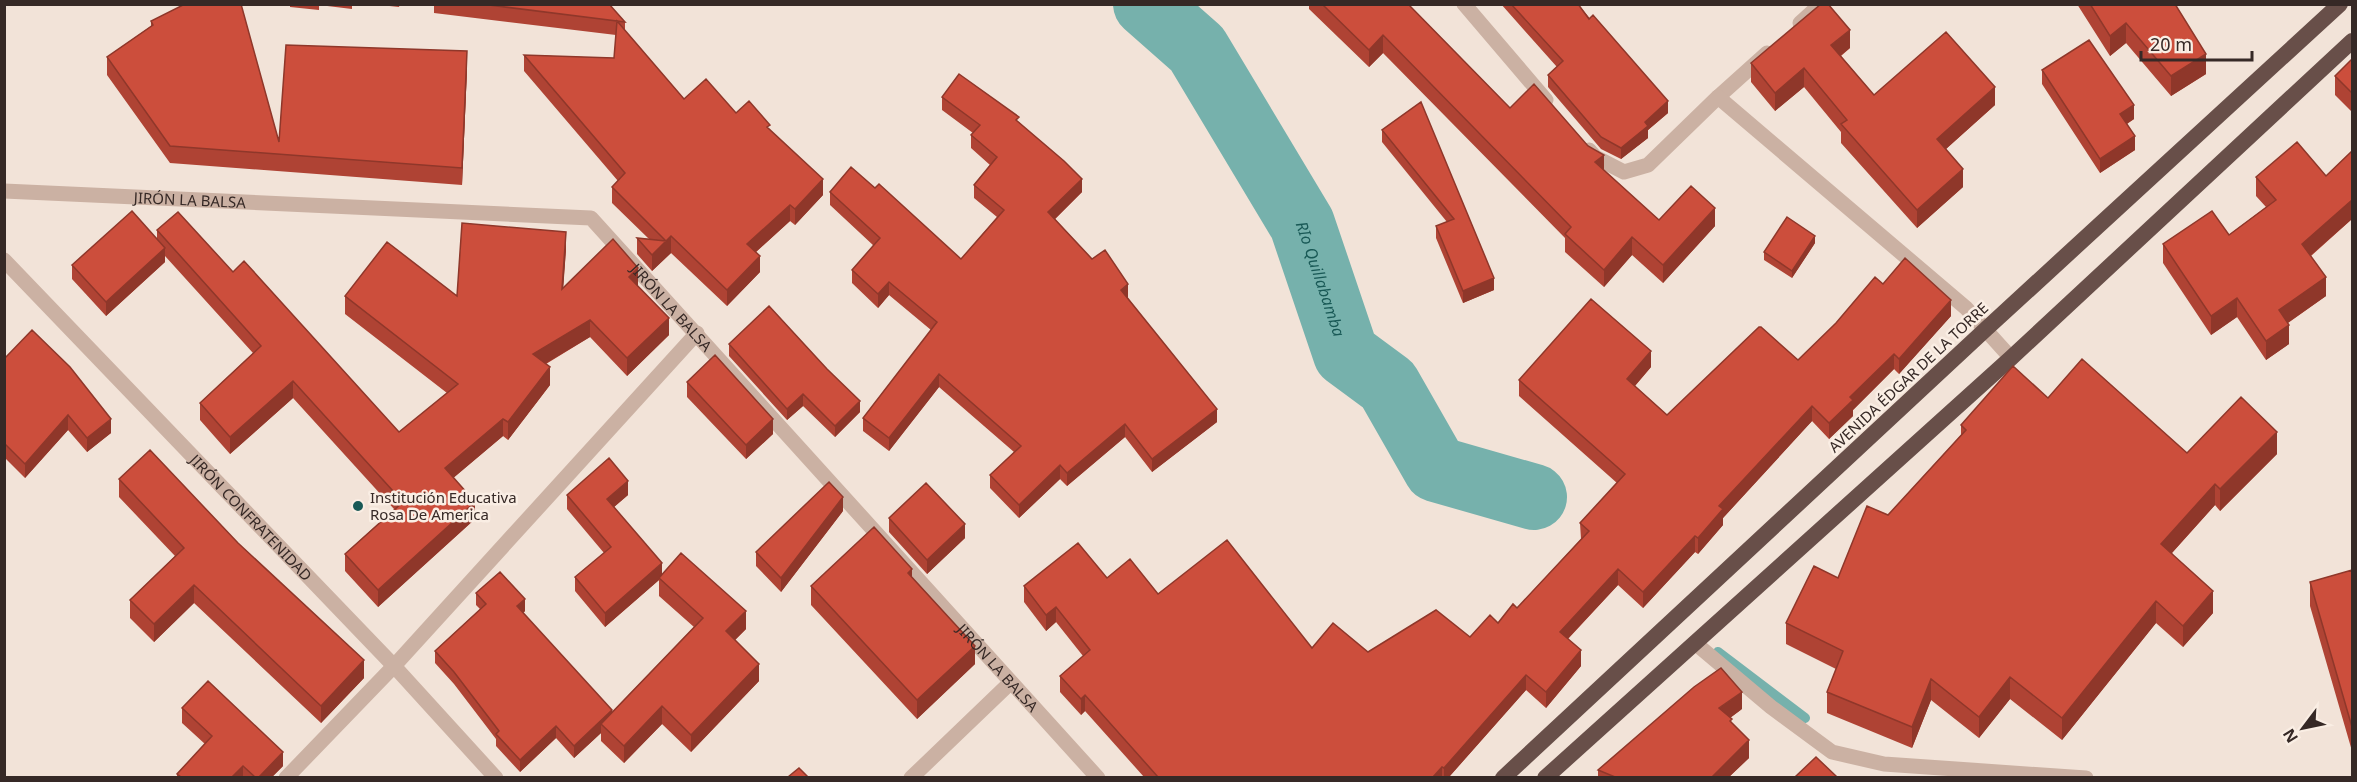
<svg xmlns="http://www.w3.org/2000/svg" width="2357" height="782" viewBox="0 0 2357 782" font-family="'Noto Sans',sans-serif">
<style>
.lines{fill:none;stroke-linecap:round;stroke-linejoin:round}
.stream{stroke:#76b1ac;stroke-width:10}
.river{stroke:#76b1ac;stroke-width:66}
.service{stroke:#cbb1a3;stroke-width:15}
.minor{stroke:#cbb1a3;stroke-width:15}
.trunk{stroke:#684f49;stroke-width:16}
.wall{fill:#af4334}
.shaded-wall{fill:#8f372a}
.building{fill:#cc4e3c;stroke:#8f372a;stroke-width:1.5}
.poi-dot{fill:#195956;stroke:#faeee4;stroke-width:2}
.labels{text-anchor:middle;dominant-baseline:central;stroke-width:5;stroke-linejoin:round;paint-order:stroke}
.street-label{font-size:15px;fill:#362926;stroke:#faeee4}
.poi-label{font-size:15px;fill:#362926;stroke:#faeee4;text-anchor:start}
.water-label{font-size:16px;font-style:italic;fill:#195956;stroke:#faeee4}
</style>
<rect width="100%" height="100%" fill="#f2e3d8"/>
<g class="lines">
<!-- stream -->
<path class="stream" d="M1718 652 1805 718"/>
<!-- river -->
<path class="river" id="s1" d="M1146 4 1197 49 1302 224 1346 354 1388 385 1436 469 1534 497"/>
<!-- service -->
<path class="service" d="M1800 23 1821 4
M1718 97 1767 53"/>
<!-- minor -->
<g class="minor">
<path d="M1464 4 1546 100"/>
<path d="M1589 150 1595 157 1624 172 1648 165 1718 97 1966 308 2011 358"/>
<path id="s2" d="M4 191 591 218 1098 778"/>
<path id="s3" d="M4 260 394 666 496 778"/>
<path d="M1695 643 1771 707 1832 752 1884 764 2086 778"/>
<path d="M286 778 394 666 697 333"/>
<path d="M911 778 1010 683"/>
</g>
<!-- trunk -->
<path class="trunk" d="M1503 778 1986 329 2340 4
M1545 778 2011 358 2352 41"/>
</g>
<!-- wall -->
<path class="wall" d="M290 4H352V9L319 5V10L290 7Z
M370 4H400L399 7Z
M434 4H609L625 22V31L684 99 736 113 770 130 823 195 795 225 790 221 756 252 760 272 727 306 671 253 652 271 637 254V238L649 239 612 203V187L618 181 524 71V55L614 58 616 35 434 13Z
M1309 4H1408L1510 108 1604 170 1659 220 1715 226 1663 283 1632 255 1604 287 1565 252V238L1383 53 1369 67 1309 9Z
M1501 4H1578L1668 113 1648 130V138L1621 159 1601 149 1548 87V75L1557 67Z
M2077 4H2175L2206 74 2171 96 2126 43 2110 56Z
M151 21 279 142 467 69 462 185 170 163 107 75V57L151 26Z
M1850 48 1841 56 1874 95 1995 105 1946 149 1963 187 1917 228 1841 143V132L1804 87 1775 111 1751 82V63Z
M2352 59V112L2335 95V76Z
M2042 70 2134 119 2127 124 2135 150 2100 173 2042 84Z
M942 97 1019 122 1082 192 1055 219 1128 298 1217 422 1152 472 1125 437 1067 486 1060 479 1019 518 990 488V475L1014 452 939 387 889 451 863 431V418L931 330 889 295 878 308 852 283V270L874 246 830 205V192L961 259 997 217 974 198V185L990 165 971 148V135L973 133 942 110Z
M1421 102 1494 290 1463 303 1436 238V226L1447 222 1382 142V130Z
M2352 151V219L2311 256 2326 296 2288 323 2289 344 2266 360 2237 317 2211 335 2163 263V244L2229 235 2266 207 2256 196V177L2326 176Z
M157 230 233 272 399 432 447 393 345 314V296H457L566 249 563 288 638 285 637 286 669 335 627 376 590 337 546 364 550 385 508 440 503 436 453 478 475 519 378 607 345 571V554L394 509 293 398 230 454 200 420V403L253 353 165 256V262L106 316 72 279V265L157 239Z
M1815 243 1792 278 1764 260V252Z
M1883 284 1951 316 1899 374 1894 369 1853 410V416L1829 439 1812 421 1723 518V525L1698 554 1695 552 1643 608 1618 585 1568 639 1581 666 1546 708 1526 690 1449 777H1144L1085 711 1081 715 1060 692V676L1083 656 1056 622 1046 631 1024 602V586L1107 578 1158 594 1312 648 1368 652 1470 637 1498 623 1517 608 1581 539 1580 523 1617 483 1519 396V380L1651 367 1635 386 1667 415 1798 360Z
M729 344 860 412 835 437 803 406 787 420 729 356Z
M4 359 111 433 87 452 68 430 25 478 4 457Z
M687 382 773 434 746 459 687 397Z
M2048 398 2187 453 2277 454 2220 511 2215 505 2172 553 2213 613 2183 647 2156 623 2062 740 2010 699 1979 738 1931 700 1912 748 1827 713V692L1836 669 1786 644V623L1838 578 1888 515 1961 435V425Z
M119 479 364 678 321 723 194 603 154 642 130 618V600L175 556 119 497Z
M567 495H628L614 507 662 575 746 629 735 640 759 681 691 752 662 724 624 763 601 741V733L574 758 556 738 520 772 496 746V739L454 684 435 663V651L480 609 476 605V593L525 611 523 613 612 712 694 627 659 596V580L605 627 575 591V577L604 553 567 509Z
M843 511 781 592 756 566V552Z
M889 518 965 538 927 574 889 532Z
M2352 570V751L2310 606V582Z
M912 578 975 664 917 719 811 605V586Z
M182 708 283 766 272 777H177V774L205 744 182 723Z
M1742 709 1730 718 1732 723 1749 758 1729 777H1598V770Z"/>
<!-- shaded-wall -->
<path class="shaded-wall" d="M2126 23V43L2110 56V36Z
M1850 30V48L1831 63V45Z
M1383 35V53L1369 67V50Z
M467 51V69L462 185V168Z
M2206 54V74L2171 96V76Z
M1804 68V87L1775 111V93Z
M1995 87V105L1937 157V139Z
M1668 101V113L1648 130V138L1621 159V148L1645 122Z
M2134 105V119L2120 128V114Z
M2135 136V150L2100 173V159Z
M1604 155V173L1595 162Z
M1963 169V187L1917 228V210Z
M823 179V195L795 225V209Z
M1082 179V192L1048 226V212Z
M2352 200V219L2302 263V244Z
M790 205V221L747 260V244Z
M1715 208V226L1663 283V265Z
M566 232V249L562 306V289Z
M671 236V253L652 271V255Z
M1815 236V243L1792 278V271Z
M1632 237V255L1604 287V270Z
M165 248V262L106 316V302Z
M760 256V272L727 306V290Z
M638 268V285L629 294V277Z
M2326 277V296L2279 329V310Z
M1494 278V290L1463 303V291Z
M889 282V295L878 308V294Z
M1128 284V298L1121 303V290Z
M2237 298V317L2211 335V316Z
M1951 300V316L1899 374V359Z
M669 318V335L627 376V358Z
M590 320V337L533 371V354Z
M2289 325V344L2266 360V341Z
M1651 351V367L1627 395V379Z
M1894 354V369L1853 410V416L1829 439V423L1850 397Z
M550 367V385L508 440V422Z
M939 374V387L889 451V438Z
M293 381V398L230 454V437Z
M803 394V406L787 420V409Z
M860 401V412L835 437V426Z
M1812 406V421L1723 518V525L1698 554V538L1719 506Z
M1217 409V422L1152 472V459Z
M68 415V430L25 478V464Z
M111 419V433L87 452V438Z
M503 419V436L445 485V468Z
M773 419V434L746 459V445Z
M1125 424V437L1067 486V473Z
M2277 432V454L2220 511V489Z
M1060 465V479L1019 518V505Z
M628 481V495L607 513V499Z
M2215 484V505L2161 565V544Z
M843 497V511L781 592V578Z
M475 502V519L378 607V590Z
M965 524V538L927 574V560Z
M1695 536V552L1643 608V592Z
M662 563V578H659V580L605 627V613Z
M912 569V587L908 573Z
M1618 569V585L1560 647V632Z
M194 585V603L154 642V624Z
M2213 591V613L2183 647V626Z
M525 599V611L517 619V606Z
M2156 601V623L2062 740V718Z
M1056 607V622L1046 631V615Z
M746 611V629L726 649V631Z
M975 646V664L917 719V700Z
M1581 650V666L1546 708V692Z
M364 660V678L321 723V706Z
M759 664V681L691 752V735Z
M1526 675V690L1449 777H1444V768Z
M2010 677V699L1979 738V717Z
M1931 679V700L1912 748V727Z
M1742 692V709L1719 726V708Z
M1085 695V711L1081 715V699Z
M662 706V724L624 763V746Z
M612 710V723L601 724V733L574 758V746Z
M556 726V738L520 772V760Z
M1749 740V758L1729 777H1712Z
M283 752V766L272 777H259Z
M243 766V777H232Z
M1442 767V777H1433Z"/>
<!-- building -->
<path class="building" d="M185 4H241L279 142 286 45 467 51 462 168 170 146 107 57 153 25 151 21Z
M481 4H609L625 22Z
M1322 4H1408L1510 108 1534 84 1588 146 1604 155 1595 162 1659 220 1691 186 1715 208 1663 265 1632 237 1604 270 1565 234 1571 227 1383 35 1369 50Z
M1511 4H1578L1589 19 1593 15 1668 101 1645 122 1648 126 1621 148 1601 137 1548 75 1563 61Z
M1821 4H1828L1850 30 1831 45 1874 95 1946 32 1995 87 1937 139 1963 169 1917 210 1841 124 1847 120 1804 68 1775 93 1751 63Z
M2090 4H2175L2206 54 2171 76 2126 23 2110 36Z
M617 21 684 99 706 79 736 113 749 101 770 125 767 127 823 179 795 209 790 205 747 244 760 256 727 290 671 236 652 255 637 238 666 241 612 187 625 173 524 55 614 58Z
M2089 40 2134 105 2120 114 2135 136 2100 159 2042 70Z
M2352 59V93L2335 76Z
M959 74 1019 117 1016 120 1064 161 1082 179 1048 212 1092 259 1105 250 1128 284 1121 290 1217 409 1152 459 1125 424 1067 473 1060 465 1019 505 990 475 1021 446 939 374 889 438 863 418 937 322 889 282 878 294 852 270 880 238 830 192 851 167 875 188 879 184 961 259 1004 210 974 185 997 157 971 135 980 125 942 97Z
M1421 102 1494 278 1463 291 1436 226 1454 219 1382 130Z
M2297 142 2326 176 2352 151V200L2302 244 2326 277 2279 310 2289 325 2266 341 2237 298 2211 316 2163 244 2212 211 2229 235 2276 200 2256 177Z
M132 211 165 248 106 302 72 265Z
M178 212 233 272 244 261 399 432 458 384 345 296 387 242 457 296 462 223 566 232 562 289 613 239 638 268 629 277 669 318 627 358 590 320 533 354 550 367 508 422 503 419 445 468 475 502 378 590 345 554 403 502 293 381 230 437 200 403 261 346 157 230Z
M1787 217 1815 236 1792 271 1764 252Z
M1905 258 1951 300 1899 359 1894 354 1850 397 1853 400 1829 423 1812 406 1719 506 1723 509 1698 538 1695 536 1643 592 1618 569 1560 632 1581 650 1546 692 1526 675 1444 768 1442 767 1433 777H1158L1085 695 1081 699 1060 676 1090 650 1056 607 1046 615 1024 586 1078 543 1107 578 1130 559 1158 594 1227 540 1312 648 1333 623 1368 652 1436 610 1470 637 1490 615 1498 623 1513 604 1517 608 1589 531 1580 523 1625 474 1519 380 1591 299 1651 351 1627 379 1667 415 1759 327H1761L1798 360 1836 323 1875 277 1883 284Z
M769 306 827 369 860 401 835 426 803 394 787 409 729 344Z
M32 330 70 367 111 419 87 438 68 415 25 464 4 443V359Z
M715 355 773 419 746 445 687 382Z
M2082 359 2187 453 2241 397 2277 432 2220 489 2215 484 2161 544 2213 591 2183 626 2156 601 2062 718 2010 677 1979 717 1931 679 1912 727 1827 692 1843 651 1786 623 1814 566 1838 578 1867 506 1888 515 1966 430 1961 425 2013 366 2048 398Z
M150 450 238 543 364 660 321 706 194 585 154 624 130 600 184 548 119 479Z
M609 458 628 481 607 499 662 563 605 613 575 577 611 547 567 495Z
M829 482 843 497 781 578 756 552Z
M926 483 965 524 927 560 889 518Z
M874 527 912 569 908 573 975 646 917 700 811 586Z
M681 553 746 611 726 631 759 664 691 735 662 706 624 746 601 724 703 618 659 578Z
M2352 570V727L2310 582Z
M500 572 525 599 517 606 612 710 574 746 556 726 520 760 496 734 499 731 454 672 435 651 486 604 476 593Z
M1721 668 1742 692 1719 708 1732 719 1730 721 1749 740 1712 777H1615L1598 770 1694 687Z
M208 681 283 752 259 777H255L243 766 232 777H181L177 774 212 736 182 708Z
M1816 757 1837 777H1795Z
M799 768 808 777H788Z"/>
<!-- markers -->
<circle class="poi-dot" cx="358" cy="506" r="6"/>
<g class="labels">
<!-- street labels -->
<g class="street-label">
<text stroke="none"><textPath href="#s2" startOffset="186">JIRÓN LA BALSA</textPath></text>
<text stroke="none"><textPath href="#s2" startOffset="708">JIRÓN LA BALSA</textPath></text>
<text transform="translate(1908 377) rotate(-43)">AVENIDA ÉDGAR DE LA TORRE</text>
<text stroke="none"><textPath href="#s3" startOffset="357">JIRÓN CONFRATENIDAD</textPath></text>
<text stroke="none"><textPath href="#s2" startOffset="1194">JIRÓN LA BALSA</textPath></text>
</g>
<!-- poi labels -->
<g class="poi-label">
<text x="370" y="497">Institución Educativa<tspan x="370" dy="17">Rosa De America</tspan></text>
</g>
<!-- water labels -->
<g class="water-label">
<text stroke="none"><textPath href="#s1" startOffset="330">RIo Quillabamba</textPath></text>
</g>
</g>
<!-- border -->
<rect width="2357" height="782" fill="none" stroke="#362926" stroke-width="12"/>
<!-- north arrow -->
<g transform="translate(2303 728) rotate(238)" stroke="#faeee4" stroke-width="4.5" paint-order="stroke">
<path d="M0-4.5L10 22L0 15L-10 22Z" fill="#362926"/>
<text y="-9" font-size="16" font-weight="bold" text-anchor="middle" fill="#362926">N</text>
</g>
<!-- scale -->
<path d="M2141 51v9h111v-9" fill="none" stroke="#362926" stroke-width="3"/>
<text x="2150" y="51" font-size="18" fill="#362926" stroke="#faeee4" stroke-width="4.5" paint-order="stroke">20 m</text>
</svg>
